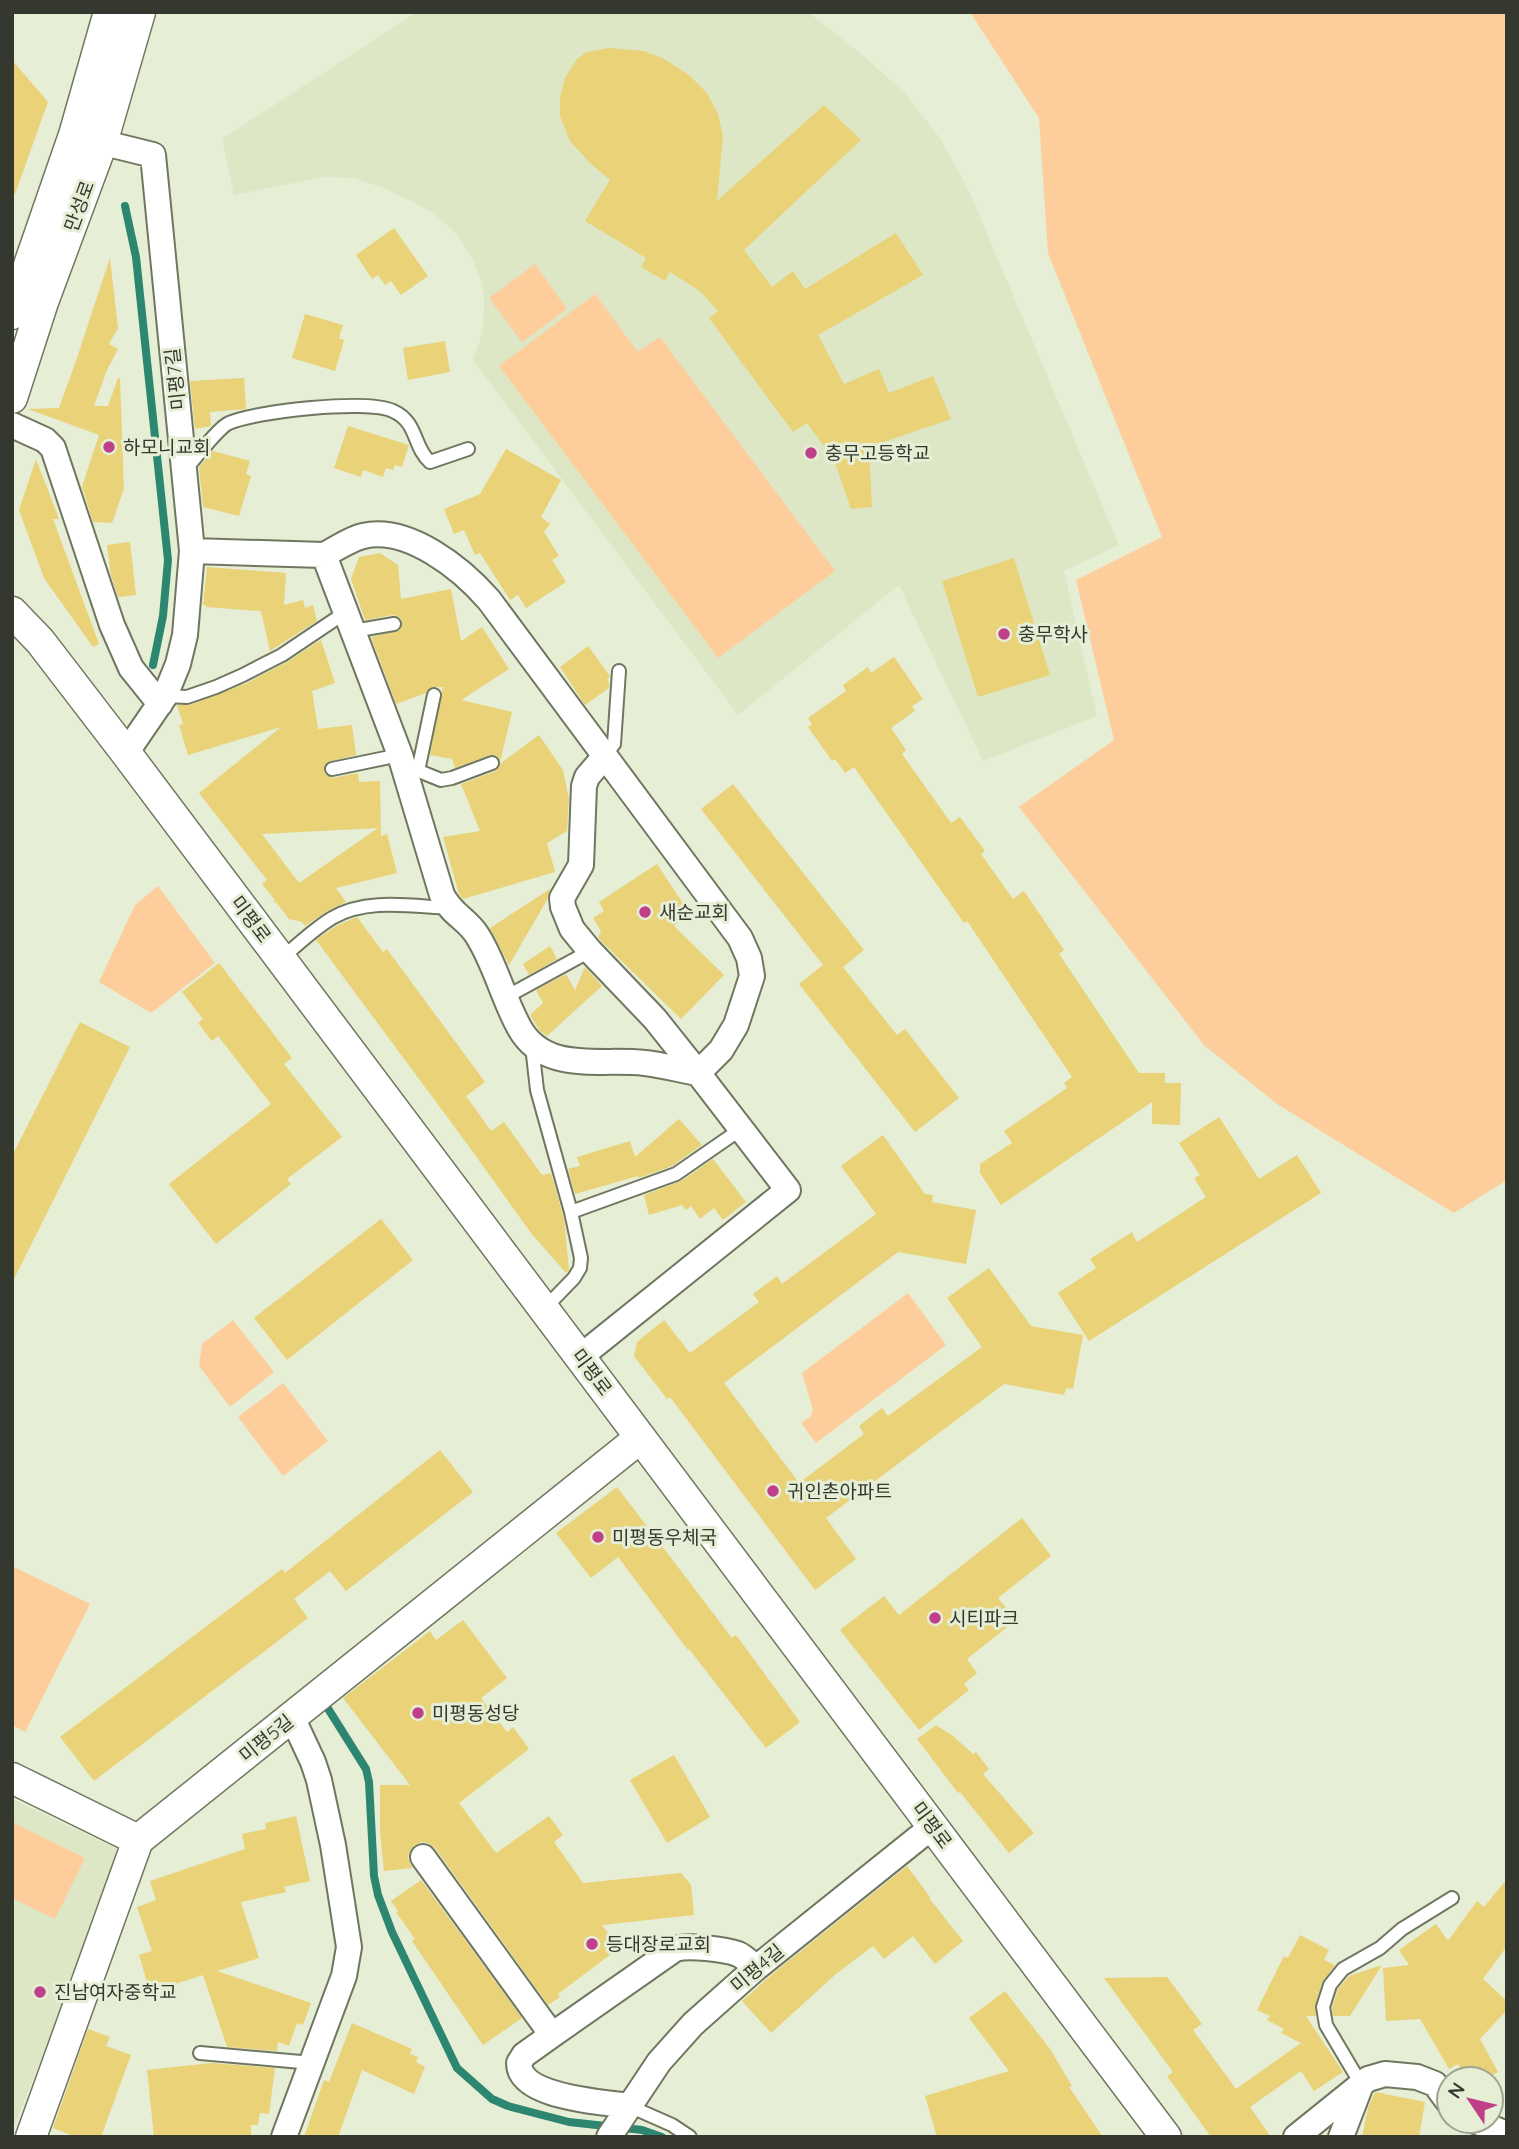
<svg xmlns="http://www.w3.org/2000/svg" width="1519" height="2149" viewBox="0 0 1519 2149" font-family="Quicksand,'Noto Sans KR',sans-serif">
<style>
.built{fill:#dde7c6}
.green{fill:#fdce9b}
.lines{fill:none;stroke-linecap:round;stroke-linejoin:round}
.stream{stroke:#2d8670;stroke-width:8}
.building{fill:#e9d277;fill-rule:evenodd}
.service-casing{stroke:#707760;stroke-width:16}
.minor-casing{stroke:#707760;stroke-width:28}
.tertiary-casing{stroke:#707760;stroke-width:33}
.service{stroke:#fff;stroke-width:12}
.minor{stroke:#fff;stroke-width:24}
.tertiary{stroke:#fff;stroke-width:30}
.poi-dot{fill:#bf3f89;stroke:#e6eed5;stroke-width:2.5}
.labels{text-anchor:middle;dominant-baseline:central;stroke-width:6;stroke-linejoin:round;paint-order:stroke}
.street-label{font-size:19px;fill:#35382e;stroke:#e6eed5}
.poi-label{font-size:19px;fill:#35382e;stroke:#e6eed5;text-anchor:start}
</style>
<rect width="100%" height="100%" fill="#e6eed5"/>
<!-- built -->
<path class="built" d="M417 12H808L860 53 903 91 940 138 969 191 1119 545 1064 571 1097 716 983 761 899 585 738 715 473 360 483 331 484 294 480 277 473 260 455 232 434 214 410 200 383 188 354 178 322 177 234 195 222 139Z
M12 1799 123 1852 12 2132Z"/>
<!-- green -->
<path class="green" d="M970 12H1507V1180L1454 1213 1277 1104 1204 1045 1019 807 1114 740 1076 580 1162 537 1048 253 1039 118Z
M535 264 567 309 522 342 489 298Z
M595 294 638 352 660 337 835 571 718 658 499 366Z
M158 886 215 963 151 1013 99 982 135 905Z
M908 1293 946 1345 816 1443 801 1423 810 1417 813 1410 802 1373Z
M233 1320 274 1372 230 1407 199 1366 202 1344Z
M283 1383 328 1441 283 1476 238 1417Z
M12 1566 90 1604 25 1732 12 1725Z
M12 1822 85 1858 55 1919 12 1898Z"/>
<g class="lines">
<!-- stream -->
<path class="stream" d="M125 206 136 257 168 560 163 616 153 665
M327 1707 366 1769 369 1782 374 1876 378 1895 392 1932 457 2068 492 2099 508 2106 569 2122 642 2130 662 2137"/>
</g>
<!-- building -->
<path class="building" d="M609 48 644 51 664 59 689 75 707 93 718 114 723 136 717 201 824 105 861 140 744 250 772 287 793 271 805 289 896 233 923 275 818 335 844 384 879 369 889 393 933 376 951 419 869 447 872 507 851 509 834 460 807 423 793 432 709 318 718 311 700 291 670 272 665 281 641 267 646 258 585 221 610 180 589 162 570 141 560 116V97L565 78 577 59 587 52Z
M12 60 48 102 15 194H12Z
M394 228 428 276 401 295 391 281 385 285 378 275 372 279 356 255Z
M110 258 118 328 109 344 118 349 107 370 94 406H108L118 378H120L124 489 112 523 93 522 82 487 99 435 28 409 59 408 78 355Z
M305 314 343 325 339 338 344 340 335 371 292 358Z
M445 341 450 372 408 380 403 348Z
M244 378 246 409 210 412 211 426 195 429 190 381Z
M348 426 409 445 402 467 395 465 393 470 386 468 383 477 363 470 361 477 334 468Z
M506 449 561 480 541 517 550 524 544 532 559 556 552 560 566 582 526 608 518 595 510 600 480 553 475 555 464 530 454 534 444 509 480 494Z
M213 451 250 461 246 474 251 476 239 516 203 507 199 467Z
M36 459 59 519H53L99 644 93 647 44 578 19 510Z
M130 542 136 595 118 597 111 575 107 545Z
M380 553 398 565 401 599 451 589 461 641 482 627 509 669 461 700 512 712 500 762 497 756 490 755 455 768 452 759 430 755 443 687H431L426 693 396 704 371 637 399 631 402 622 400 618 393 615 365 620 351 579 359 557Z
M1014 558 1050 675 978 697 942 581Z
M207 567 286 573 284 605 303 600 305 608 313 605 317 621 270 651 261 611 206 607V605H203Z
M321 640 335 683 312 691 318 729 352 725 356 755 327 762 324 766V771L326 775 333 778 358 773 359 782 380 781 381 836 387 834 397 873 336 888 346 902 327 911 305 926 302 922 289 919 276 902 273 903 275 900 262 884 267 880 199 793 281 727 188 755 179 725 183 724 177 705H190L247 683 287 662ZM378 828 299 883 262 834Z
M588 646 610 676 607 680 609 683V688L585 705 560 667Z
M894 657 923 699 912 706 915 711 891 728 906 750 902 754 951 823 960 817 985 851 981 854 1013 899 1024 891 1064 950 1059 954 1139 1073H1165V1083H1181L1180 1125 1152 1124V1102L1001 1205 980 1173V1164L1012 1143 1004 1131 1067 1088 1064 1083 1072 1077 967 921 964 923 854 767 845 773 835 759 832 761 808 727 812 724 808 718 846 691 843 685 868 667 871 673Z
M539 735 563 770 569 799 567 831 547 843 555 872 463 899 459 894 443 837 480 831 461 784 496 771 501 763Z
M733 784 864 950 843 967 897 1035 905 1029 959 1098 915 1132 799 984 823 965 701 809Z
M657 864 690 914 674 926 724 975 681 1019 601 941 598 937 601 931 593 918 604 911 599 902Z
M550 889 547 900 509 965 490 928Z
M357 917 383 952 387 949 485 1082 466 1096 491 1131 504 1122 542 1175 551 1173 564 1219 569 1270 566 1273 531 1233 465 1141 316 940 336 926Z
M550 946 557 959 529 975 523 964Z
M219 963 292 1058 284 1064 342 1137 287 1179 291 1184 216 1244 169 1184 271 1104 218 1036 212 1041 198 1023 203 1019 182 992Z
M585 967 602 986 547 1036 540 1031 530 1015 543 1003 536 990 566 974 575 990Z
M80 1022 130 1047 12 1283V1156Z
M1219 1117 1259 1179 1297 1155 1321 1193 1089 1341 1058 1293 1096 1268 1090 1259 1132 1232 1137 1242 1206 1197 1194 1178 1200 1175 1179 1143Z
M679 1119 702 1145 672 1166 639 1178 638 1176 575 1194 568 1169 580 1166 577 1157 630 1141 635 1157Z
M883 1135 925 1194 933 1195 932 1202 976 1210 966 1264 898 1252 724 1383 799 1483 864 1434 859 1426 882 1408 888 1416 982 1347 947 1298 989 1268 1031 1326 1083 1335 1073 1389 1066 1388 1064 1395 1004 1384 826 1518 856 1559 815 1590 670 1397 667 1399 634 1356 637 1342 664 1320 690 1353 759 1302 753 1294 777 1276 782 1284 876 1214 841 1166Z
M713 1159 746 1202 723 1220 714 1208 700 1219 691 1206 686 1210 682 1205 649 1215 644 1195 681 1181Z
M381 1219 413 1260 287 1360 254 1318Z
M440 1450 473 1492 346 1591 330 1571 294 1599 308 1618 94 1781 60 1737 282 1569 285 1573Z
M617 1487 732 1638 736 1635 800 1722 766 1748 689 1649 688 1650 618 1557 591 1578 556 1533Z
M1022 1518 1051 1556 998 1598 1016 1620 967 1659 977 1673 964 1684 969 1690 919 1730 840 1630 884 1596 899 1615Z
M463 1620 507 1678 481 1698 507 1732 513 1727 529 1749 459 1803 496 1853 549 1816 563 1835 554 1842 583 1883 681 1873 691 1885 694 1915 602 1925 619 1948 558 1994 560 1997 548 2005 435 1848 428 1843 422 1842 415 1845 410 1850 408 1858 412 1868 384 1871 380 1832V1785H410L343 1698 430 1631 436 1640Z
M936 1725 953 1736 973 1754 976 1752 989 1769 983 1774 1034 1833 1009 1853 960 1792 958 1793 917 1739Z
M674 1755 710 1817 667 1843 630 1780Z
M296 1816 310 1881 284 1887 286 1892 241 1902 259 1958 217 1971 311 2003 303 2025 297 2023 289 2046 278 2042 277 2051 227 2047 203 1975 150 1992 139 1955 152 1951 137 1907 156 1900 150 1881 245 1849 242 1834 266 1829 265 1823Z
M907 1866 930 1897 929 1898 963 1941 935 1964 913 1936 884 1959 873 1946 836 1974 771 2033 742 2001 775 1972Z
M1507 1879V1946L1483 1979 1507 2001V2010L1480 2039 1498 2072 1486 2079H1467L1458 2064 1449 2069 1420 2019 1386 2021 1383 1968 1409 1965 1399 1950 1436 1924 1448 1941 1477 1901 1484 1907Z
M421 1880 522 2018 483 2045 412 1941 415 1939 396 1912 398 1911 391 1901Z
M1300 1935 1329 1950 1324 1960 1335 1965 1322 1982 1315 2005 1316 2016H1306L1343 2072 1314 2091 1301 2071 1250 2107 1271 2137H1211L1167 2076 1173 2072 1104 1978 1167 1977 1202 2024 1193 2030 1236 2089 1301 2043 1281 2033 1284 2029 1267 2020 1270 2016 1257 2010 1284 1956 1288 1958Z
M1382 1965 1350 2016H1333L1332 2008 1338 1989 1349 1976Z
M1005 1991 1050 2049 1072 2086 1069 2087 1103 2137H937L925 2096 1009 2071 969 2018Z
M352 2023 412 2049 410 2054 418 2057 416 2062 425 2067 414 2094 362 2070 338 2137H304L324 2080 329 2082Z
M88 2029 110 2037 106 2046 131 2055 101 2137H76L53 2128Z
M211 2063 275 2068 269 2114 260 2113 258 2125H251V2137H154L147 2070Z
M1375 2092 1425 2102 1419 2137H1362L1368 2108Z"/>
<g class="lines">
<defs>
<path id="service" d="M185 470C194 460 219 427 229 423 256 411 367 399 393 411 418 422 413 447 430 462L468 449
M353 631 394 624
M165 696 187 697 216 687 243 675 282 655 346 612
M605 756 614 744 619 671
M404 765 441 780 452 778 492 763
M332 769 400 755
M418 771 434 695
M281 959C297 945 314 929 332 918 366 898 410 906 448 908
M506 997 590 951
M532 1046 537 1090 571 1212 581 1258 580 1268 574 1278 544 1309
M571 1212 676 1174 741 1129
M200 2053 312 2063
M1361 2084 1326 2025 1323 2007 1330 1985 1343 1969 1380 1948 1402 1929 1452 1898
M629 2106 672 2125 690 2137"/>
<path id="minor" d="M84 138 153 155 192 551 185 635 178 664 165 696 126 753
M12 425 45 440 53 448 112 625 131 668 160 704
M192 551 324 555 400 755 442 895C452 915 467 919 477 935 495 963 503 998 519 1027 544 1074 601 1058 645 1063 663 1065 680 1070 698 1073L788 1190 580 1357
M324 555C336 549 350 539 363 536 408 525 462 569 489 600 573 713 656 825 740 938L749 958 752 976 736 1025 721 1050 698 1073 655 1019 590 951 572 929 563 907 562 898 581 865 584 786 587 777 605 756
M423 1857 552 2035
M629 2106C603 2102 519 2098 519 2063L524 2055 552 2035 675 1949C689 1945 724 1949 738 1954 745 1957 750 1963 756 1968
M1475 2121 1507 2134
M284 2137 344 1976 349 1947 333 1845 319 1780 313 1762 292 1717
M609 2137 659 2062 693 2024 756 1968 933 1826
M1296 2137 1368 2079 1385 2074 1417 2077 1435 2084 1449 2103
M1341 2137 1361 2085"/>
<path id="tertiary" d="M12 314 74 135 109 12
M12 398 43 302 102 143 140 12
M12 612 40 641 126 753 1166 2137
M12 1778 138 1840
M31 2137 138 1840 640 1438"/>
</defs>
<!-- service casing -->
<use href="#service" class="service-casing"/>
<!-- minor casing -->
<use href="#minor" class="minor-casing"/>
<!-- tertiary casing -->
<use href="#tertiary" class="tertiary-casing"/>
<!-- service -->
<use href="#service" class="service"/>
<!-- minor -->
<use href="#minor" class="minor"/>
<!-- tertiary -->
<use href="#tertiary" class="tertiary"/>
</g>
<!-- markers -->
<g class="poi-dot">
<circle cx="109" cy="447" r="7"/>
<circle cx="811" cy="453" r="7"/>
<circle cx="1004" cy="634" r="7"/>
<circle cx="645" cy="912" r="7"/>
<circle cx="773" cy="1491" r="7"/>
<circle cx="598" cy="1537" r="7"/>
<circle cx="935" cy="1618" r="7"/>
<circle cx="418" cy="1713" r="7"/>
<circle cx="592" cy="1944" r="7"/>
<circle cx="40" cy="1992" r="7"/>
</g>
<g class="labels">
<!-- street labels -->
<g class="street-label">
<text transform="translate(79 206) rotate(-70)">만성로</text>
<text transform="translate(175 379) rotate(-96)">미평7길</text>
<text transform="translate(251 919) rotate(53)">미평로</text>
<text transform="translate(592 1372) rotate(53)">미평로</text>
<text transform="translate(266 1738) rotate(-39)">미평5길</text>
<text transform="translate(932 1825) rotate(53)">미평로</text>
<text transform="translate(757 1968) rotate(-40)">미평4길</text>
</g>
<!-- poi labels -->
<g class="poi-label">
<text x="123" y="447">하모니교회</text>
<text x="825" y="453">충무고등학교</text>
<text x="1018" y="634">충무학사</text>
<text x="659" y="912">새순교회</text>
<text x="787" y="1491">귀인촌아파트</text>
<text x="612" y="1537">미평동우체국</text>
<text x="949" y="1618">시티파크</text>
<text x="432" y="1713">미평동성당</text>
<text x="606" y="1944">등대장로교회</text>
<text x="54" y="1992">진남여자중학교</text>
</g>
</g>
<!-- border -->
<rect width="1519" height="2149" fill="none" stroke="#35382e" stroke-width="28"/>
<!-- north arrow -->
<g transform="translate(1470 2100) rotate(305)"><circle r="33" fill="#e6eed5" stroke="#9fa592" stroke-width="2"/>
<path d="M0-5L12 26L0 18L-12 26Z" fill="#bf3f89"/>
<text y="-10" font-size="19" font-weight="bold" text-anchor="middle" fill="#35382e">N</text>
</g>
</svg>
